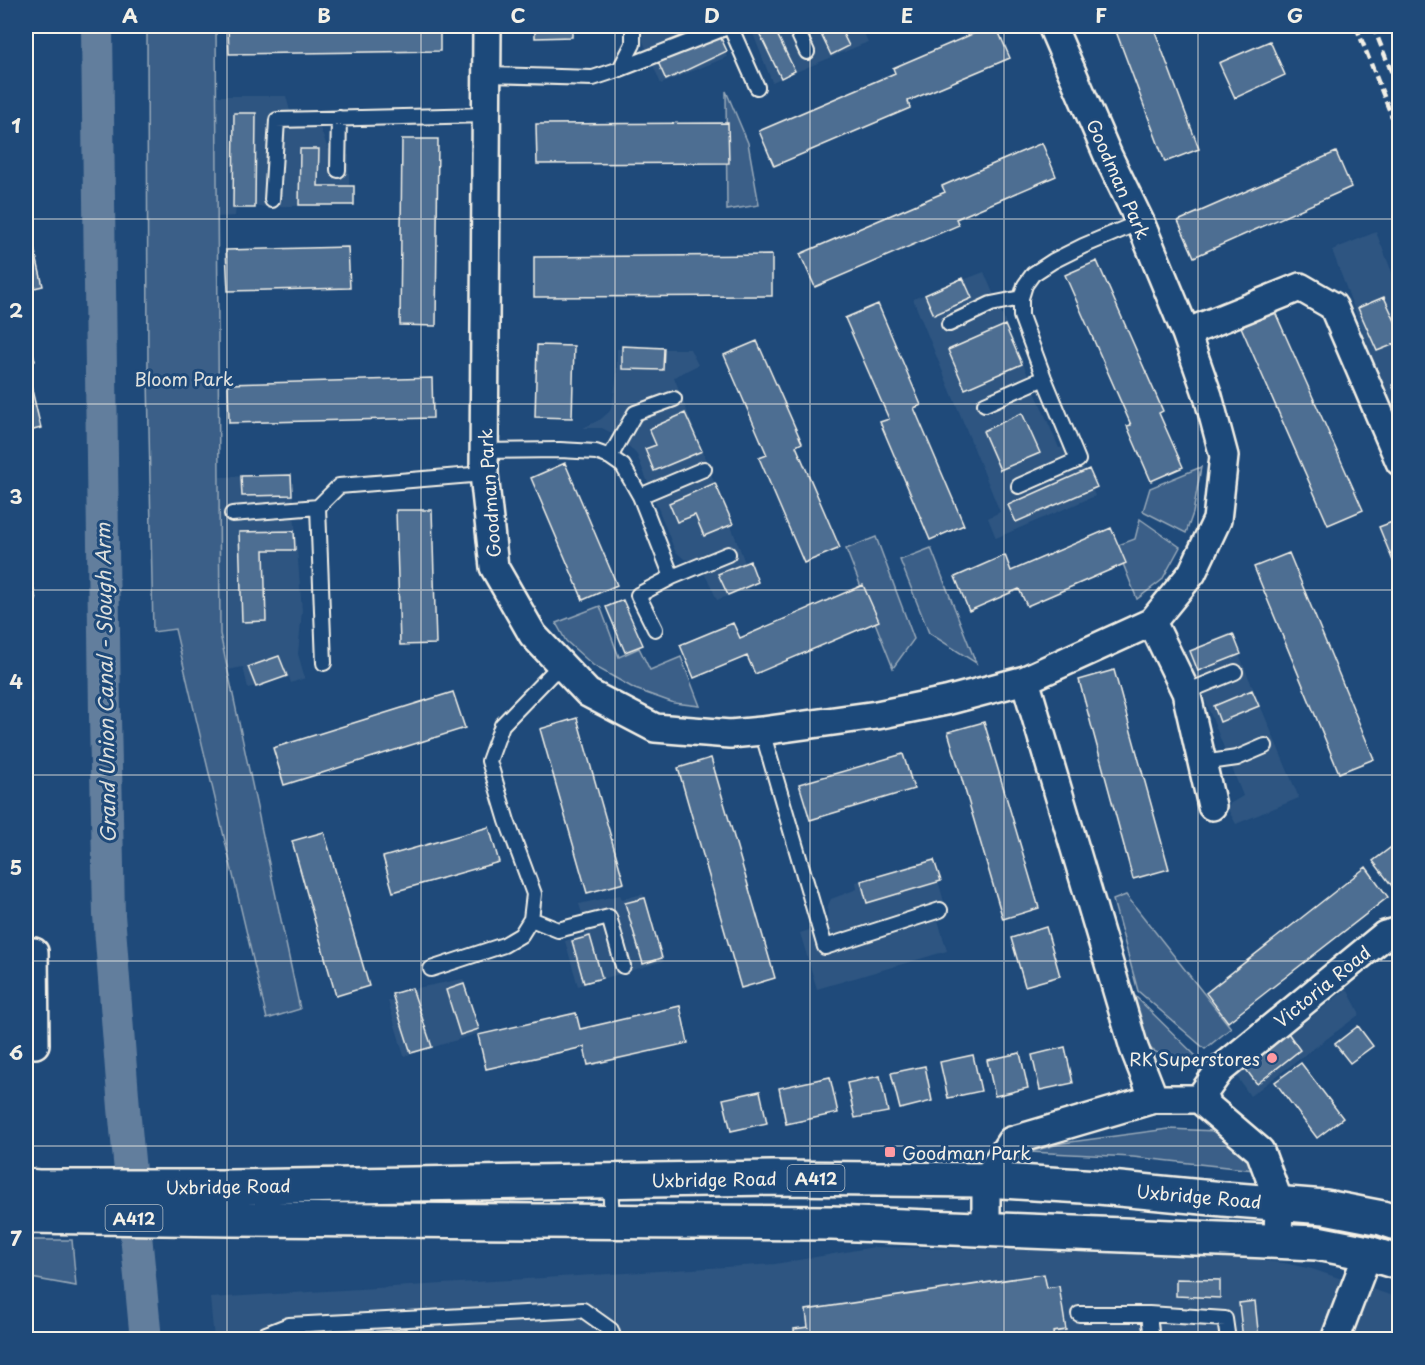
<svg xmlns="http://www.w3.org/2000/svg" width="1425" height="1365" viewBox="0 0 1425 1365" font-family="'Playpen Sans',sans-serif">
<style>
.built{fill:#2d5581}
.green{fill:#3a5f88;stroke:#97a8b8;stroke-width:1.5}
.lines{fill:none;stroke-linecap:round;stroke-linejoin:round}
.canal{stroke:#627e9d;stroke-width:32}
.building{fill:#4d6e92;stroke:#f4f1e8;stroke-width:1.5}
.lane-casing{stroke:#f4f1e8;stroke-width:18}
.street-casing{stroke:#f4f1e8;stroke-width:32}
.primary-casing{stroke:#f4f1e8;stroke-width:38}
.lane{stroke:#1f4a7a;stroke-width:14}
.street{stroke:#1f4a7a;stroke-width:27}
.primary{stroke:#1f4a7a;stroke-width:33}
.rail{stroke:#f4f1e8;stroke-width:4.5;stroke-dasharray:9 4.5;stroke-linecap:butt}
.grid{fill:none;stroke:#f4f1e8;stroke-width:1.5;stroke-opacity:0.55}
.poi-dot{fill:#ff9aa2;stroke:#1f4a7a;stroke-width:2}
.labels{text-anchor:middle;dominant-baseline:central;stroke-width:6;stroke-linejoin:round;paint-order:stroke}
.shield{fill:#1f4a7a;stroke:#b4bfc7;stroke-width:1.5}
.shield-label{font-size:16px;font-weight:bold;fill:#f4f1e8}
.street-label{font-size:18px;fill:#f4f1e8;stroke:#1f4a7a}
.park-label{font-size:18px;fill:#e1e2de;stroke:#1f4a7a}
.poi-label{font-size:18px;fill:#f4f1e8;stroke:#1f4a7a;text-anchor:end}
.water-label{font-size:20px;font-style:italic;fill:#dee0dd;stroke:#1f4a7a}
.neatline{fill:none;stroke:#f4f1e8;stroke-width:2}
.grid-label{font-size:20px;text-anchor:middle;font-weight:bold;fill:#f4f1e8}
</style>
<rect width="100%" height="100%" fill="#1f4a7a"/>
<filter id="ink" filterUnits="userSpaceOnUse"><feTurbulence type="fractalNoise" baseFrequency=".0167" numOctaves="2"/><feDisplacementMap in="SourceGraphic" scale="12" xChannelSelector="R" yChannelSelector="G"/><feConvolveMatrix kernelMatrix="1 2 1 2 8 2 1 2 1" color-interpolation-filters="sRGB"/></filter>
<g filter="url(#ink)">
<!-- built -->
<path class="built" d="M639 26H715L727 57 661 84 639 32Z
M750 26H861L868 42 772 82Z
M216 96H286L294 126 320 128 328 149 349 155V205L236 207 235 216 218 217Z
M1376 232 1399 290V429L1332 250Z
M984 272 1059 448 1075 445 1095 496 996 538 988 518 1000 512 913 299Z
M617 349H690L698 365 674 377 754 586 717 600 710 584 698 563 684 559 675 551 637 455 621 438 602 428H583L601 419 610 411 613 401 617 373Z
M291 475 302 610 298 654 305 678 291 683 289 677 248 688 243 667 228 670 220 634V477Z
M1230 633 1299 798 1236 824 1226 806 1243 796 1186 652Z
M932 859 948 916 938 920 947 951 817 989 800 933 828 924 827 907 831 899 857 889 856 882Z
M643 894 664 961 578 986 565 941 588 933 579 904 620 895 622 899Z
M463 979 480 1033 404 1056 388 1001 409 995 417 988Z
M1347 989 1360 1014 1250 1096 1236 1075Z
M874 1247 1037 1250 1244 1258 1284 1263 1312 1269 1399 1298 1400 1339 214 1340 210 1298 775 1264Z"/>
<!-- green -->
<path class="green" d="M147 26H216L220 634 300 1009 267 1019 175 629 153 632 148 377Z
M726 91 748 143 759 205 727 210Z
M1201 467 1193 513 1186 533 1143 511 1150 488Z
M1140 519 1180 547 1162 580 1137 599 1116 546 1135 539Z
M876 537 914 639 893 668 846 549Z
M931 548 976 663 929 633 900 560Z
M600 606 619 657 639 648 650 670 681 657 700 706 674 703 635 689 594 666 566 641 556 623Z
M1126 895 1231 1028 1205 1049 1138 991 1113 900Z
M1134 995 1201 1061 1183 1062 1169 1059 1152 1050 1143 1038Z
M1168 1129 1217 1131 1240 1143 1255 1170 1133 1157 1029 1152 1063 1143Z
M26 1240H72L76 1286 26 1277Z"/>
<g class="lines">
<!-- canal -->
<path class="canal" d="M97 26 105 717 109 915 124 1108 146 1340"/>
</g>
<!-- building -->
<path class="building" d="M228 26H440V51L229 54Z
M535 26H572V37L535 38Z
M756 26H773L795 71 781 78Z
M817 26H839L849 46 831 55Z
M991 26H996L1010 58 908 101 910 108 774 166 759 131 895 73 893 68Z
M1114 26H1153L1199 149 1165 162Z
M718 32 727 51 666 80 658 62Z
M1270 41 1285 75 1235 98 1219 63Z
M234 113H256L255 208H233Z
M728 123 729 163 537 164 536 124Z
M402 139H438L436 326 400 325Z
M1042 143 1056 176 956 219 959 225 815 287 800 254 945 192 942 186Z
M300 149H319L318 186H354V205H299Z
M1336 152 1351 187 1194 257 1178 221Z
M30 230 43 286 26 290V231Z
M348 247 350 288 228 291 226 250Z
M772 255V296L534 297V257Z
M1097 261 1163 411 1159 413 1183 467 1151 481 1127 426 1131 425 1065 275Z
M963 278 972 298 934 315 925 295Z
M1384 297 1400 332V342L1377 351 1358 308Z
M878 304 921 405 914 408 964 525 930 540 880 422 889 419 845 318Z
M1275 312 1363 510 1328 525 1241 327Z
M26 324 35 361 26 363Z
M1005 325 1022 364 965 389 948 350Z
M757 341 802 443 796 446 840 548 804 563 759 458 767 455 724 355Z
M537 345 574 346 572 418 535 417Z
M622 346 664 348 663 370 622 369Z
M26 365 41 428 26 432Z
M432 378 433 418 229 423 228 384Z
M1400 381V402L1392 385Z
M685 413 702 451 654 471 645 449 656 445 649 429Z
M1022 413 1040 453 1000 470 983 431Z
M565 463 617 585 583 600 531 478Z
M1089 469 1097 487 1016 522 1008 505Z
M291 475 292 495 242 496 241 476Z
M715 483 733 524 704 536 695 515 677 522 669 503Z
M396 510H432L436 644 400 645Z
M1400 519V578L1379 527Z
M1111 528 1126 563 1027 606 1019 589 969 611 955 577 1005 555 1011 571Z
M294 531 295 550H264L266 621 242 622 239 532Z
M1289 553 1374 759 1339 773 1254 567Z
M26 556 36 600 26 602Z
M750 561 758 582 728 595 718 574Z
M863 585 879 621 755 674 747 656 694 678 680 645 733 623 740 638Z
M623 600 643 645 625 652 606 607Z
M1233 634 1241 654 1198 671 1190 651Z
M279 656 287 676 256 687 248 667Z
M26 660H30L32 795H26Z
M1114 670 1169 869 1133 879 1079 680Z
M1252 690 1259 706 1220 722 1214 706Z
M453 692 465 728 284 785 273 748Z
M577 718 624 883 587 893 540 729Z
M984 722 1039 908 1003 919 948 732Z
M903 754 914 789 810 820 799 784Z
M711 758 775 978 741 988 678 768Z
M26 807H27L28 837H26Z
M489 827 499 862 393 892 383 857Z
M324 832 369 986 336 996 292 841Z
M1394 845 1400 853V887L1395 890 1373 861Z
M934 860 941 881 867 903 861 881Z
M1366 867 1388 897 1228 1022 1206 993Z
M645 898 662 958 643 964 625 903Z
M1046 927 1060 976 1025 986 1011 938Z
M590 936 602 978 584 983 572 941Z
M464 984 479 1029 460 1035 446 990Z
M412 988 432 1047 411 1053 392 994Z
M680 1006 688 1043 588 1065 584 1047 486 1069 478 1035 576 1013 580 1029Z
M1358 1026 1373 1046 1350 1063 1335 1044Z
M1288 1033 1300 1050 1257 1084 1244 1067Z
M1065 1047 1073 1083 1040 1090 1032 1055Z
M1020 1053 1028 1088 995 1096 987 1060Z
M973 1055 981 1091 948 1098 940 1062Z
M1301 1063 1343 1118 1317 1138 1275 1082Z
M925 1066 932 1101 900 1109 891 1073Z
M880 1076 888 1112 855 1118 847 1083Z
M830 1077 838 1113 786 1124 779 1088Z
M760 1091 767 1123 731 1131 723 1099Z
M1044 1274 1047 1288 1059 1286 1066 1330 1053 1332 1054 1340H795L794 1329 808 1327 806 1310Z
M1176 1279 1220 1280V1298L1176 1296Z
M1255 1301 1259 1340H1243L1239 1303Z
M406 1329 407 1340H311V1337Z"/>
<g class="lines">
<defs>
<path id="lane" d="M795 26 807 52
M620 69 730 26 757 87
M488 75 593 78 620 69 633 44V26
M338 170 339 118
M272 200 277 120 487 115
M949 324 991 304 1021 298
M985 404 1044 378
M484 451 560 450 596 452 610 457 623 466 640 496 672 577
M610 457 635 413 674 399
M1019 486 1078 460 1044 378 1021 316V298L1025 285 1033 274 1053 261 1083 246 1140 222
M640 496 704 469
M232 514 318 507
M655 629 638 595 672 577 728 554
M324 663 318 507 339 486 484 474
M1186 692 1235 672
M762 731 825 947 940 910
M1202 763 1237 758 1265 746
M531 919 558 930 609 917 623 966
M431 969 504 945 521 935 531 919 534 894 507 821 489 761 502 725 561 664
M610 1181 612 1222
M1079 1314H1149L1225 1319 1228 1340
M1149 1314 1152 1340
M261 1340 266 1334 289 1325 583 1310 611 1330 614 1340"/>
<path id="street" d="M487 26 484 474 494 567 533 635 588 693 655 728 730 734 762 731 877 715 946 701 1025 680 1134 1048 1154 1099
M1186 333 1300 287 1333 306 1400 462
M1152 622 1186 692 1212 806
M1025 680 1152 622 1192 573 1217 520 1224 456 1208 396 1186 333 1140 222 1109 158 1052 26
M26 952H34L35 1044
M1199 1099 1220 1070 1385 935 1400 931
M986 1230V1180L1011 1141 1154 1099H1199L1260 1151 1279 1202 1278 1241
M1335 1340 1368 1253"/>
<path id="primary" d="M26 1186 38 1187H230L773 1178 986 1180 1099 1187 1223 1199 1325 1207 1382 1218 1400 1224
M26 1216 230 1219 832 1223 1317 1243 1368 1253 1400 1263"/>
</defs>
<!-- lane casing -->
<use href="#lane" class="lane-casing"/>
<!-- street casing -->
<use href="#street" class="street-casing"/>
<!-- primary casing -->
<use href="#primary" class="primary-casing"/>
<!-- lane -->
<use href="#lane" class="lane"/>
<!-- street -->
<use href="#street" class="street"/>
<!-- primary -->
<use href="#primary" class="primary"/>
<!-- rail -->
<path class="rail" d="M1356 26 1400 137
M1373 26 1400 93"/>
</g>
</g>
<!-- grid -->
<path class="grid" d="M227 26V1340M421 26V1340M615 26V1340M810 26V1340M1004 26V1340M1198 26V1340M26 219H1400M26 404H1400M26 590H1400M26 775H1400M26 961H1400M26 1146H1400"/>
<!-- markers -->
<g class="poi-dot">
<circle cx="1272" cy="1058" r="6"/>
<rect x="884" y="1146" width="12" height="12" rx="3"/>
</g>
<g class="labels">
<!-- shield labels -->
<g class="shield">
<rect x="787.5" y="1165" width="57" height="26" rx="4.5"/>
<rect x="105.5" y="1205" width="57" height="26" rx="4.5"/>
</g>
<g class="shield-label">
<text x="816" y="1178">A412</text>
<text x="134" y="1218">A412</text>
</g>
<!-- street labels -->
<g class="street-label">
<text transform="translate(1119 179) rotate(66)">Goodman Park</text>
<text transform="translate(489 493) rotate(-94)">Goodman Park</text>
<text transform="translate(1322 986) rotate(-39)">Victoria Road</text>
<text transform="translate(714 1179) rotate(-1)">Uxbridge Road</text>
<text transform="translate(228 1186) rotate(-1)">Uxbridge Road</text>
<text transform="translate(1199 1196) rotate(5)">Uxbridge Road</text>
</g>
<!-- park labels -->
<g class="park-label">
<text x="184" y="378">Bloom Park</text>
</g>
<!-- poi labels -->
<g class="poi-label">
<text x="1260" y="1058">RK Superstores</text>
<text x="902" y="1152" text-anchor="start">Goodman Park</text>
</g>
<!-- water labels -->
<g class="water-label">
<text transform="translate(105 683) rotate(-91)">Grand Union Canal - Slough Arm</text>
</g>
</g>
<!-- margin -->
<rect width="1425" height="1365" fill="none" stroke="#1f4a7a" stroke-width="66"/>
<rect x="33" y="33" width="1359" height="1299" class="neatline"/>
<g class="grid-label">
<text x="130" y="23">A</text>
<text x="324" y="23">B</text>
<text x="518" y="23">C</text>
<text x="712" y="23">D</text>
<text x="907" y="23">E</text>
<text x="1101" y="23">F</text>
<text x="1295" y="23">G</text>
<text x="16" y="133">1</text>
<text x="16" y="318">2</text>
<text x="16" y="504">3</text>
<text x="16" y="689">4</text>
<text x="16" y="875">5</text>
<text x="16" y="1060">6</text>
<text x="16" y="1246">7</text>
</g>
</svg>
